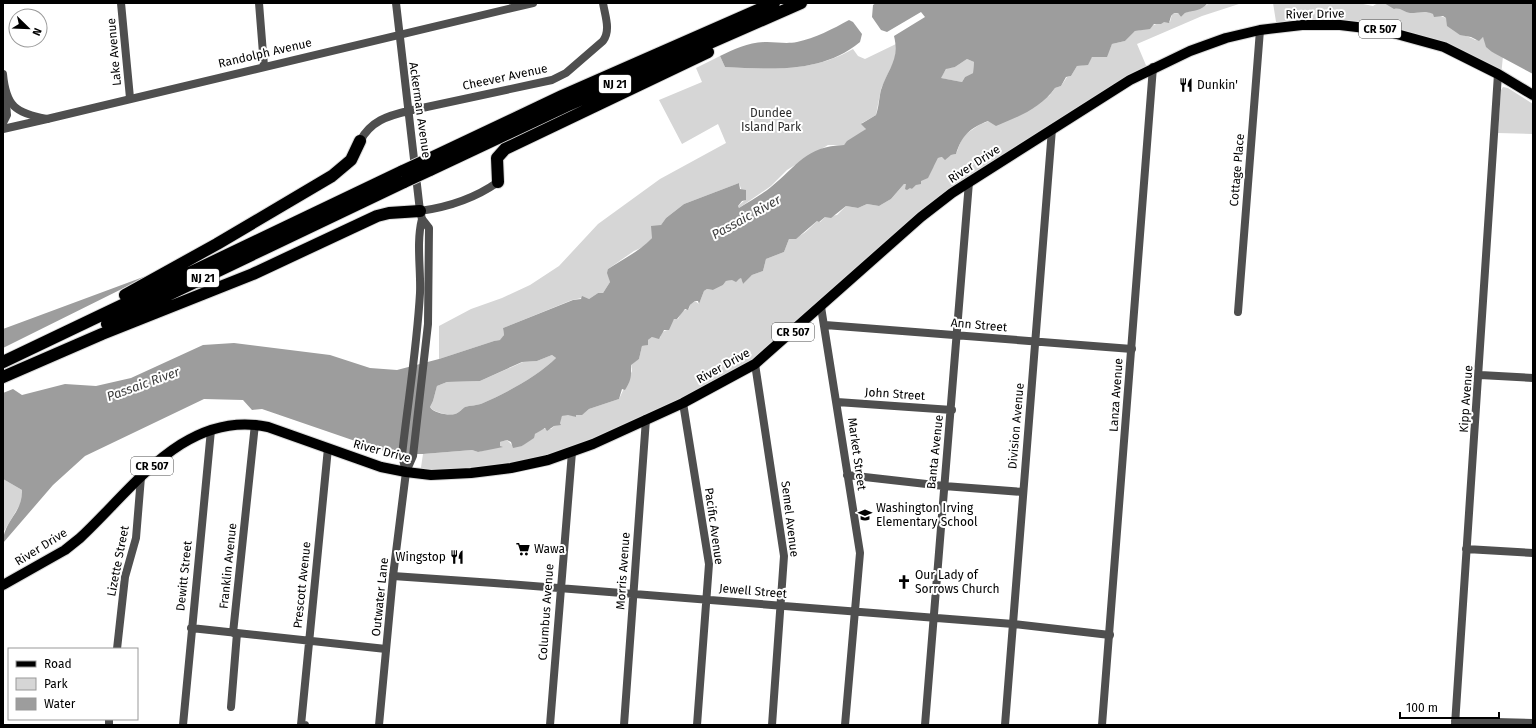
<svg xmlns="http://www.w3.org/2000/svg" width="1536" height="728" viewBox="0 0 1536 728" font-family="'Fira Sans',sans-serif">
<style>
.green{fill:#d6d6d6}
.water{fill:#9d9d9d;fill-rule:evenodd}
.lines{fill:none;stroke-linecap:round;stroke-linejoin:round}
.primary-casing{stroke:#dbdbdb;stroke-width:12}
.motorway-casing{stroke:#dbdbdb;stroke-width:14}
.minor{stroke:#4f4f4f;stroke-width:8}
.tertiary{stroke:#4f4f4f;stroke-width:8}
.primary{stroke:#000;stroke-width:10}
.motorway{stroke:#000;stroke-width:12}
.motorway-bridge-casing{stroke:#dbdbdb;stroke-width:14;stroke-linecap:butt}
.motorway-bridge{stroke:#000;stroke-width:12}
.labels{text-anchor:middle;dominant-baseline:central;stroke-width:4;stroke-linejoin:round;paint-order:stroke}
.shield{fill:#fff;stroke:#4c4c4c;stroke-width:1}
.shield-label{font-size:11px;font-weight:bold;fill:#000}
.street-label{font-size:12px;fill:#000;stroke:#fff}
.poi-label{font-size:12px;fill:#000;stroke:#fff;text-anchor:start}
.park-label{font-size:12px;fill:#2d2d2d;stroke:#fff}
.water-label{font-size:13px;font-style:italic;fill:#3e3e3e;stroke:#fff}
</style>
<rect width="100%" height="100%" fill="#fff"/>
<!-- green -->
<path class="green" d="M1208 3H1242L1202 16 1137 44 1148 70 969 182 755 364 548 460 420 474 423 454 472 450 478 452 500 446V442L507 440 512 445 522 446 541 429H551L554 426 561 424 559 423 562 416 568 414 576 417V415L584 413 589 409 619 399 632 371 631 364 639 359 642 346 647 345 648 340 652 337 660 338 662 332 667 330 674 319H678L682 311 689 309 690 305 695 301 699 304 704 291 707 289 713 290 723 285 726 281 741 278 743 284 752 275 763 271 766 259 784 252 789 239C801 238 809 229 817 221L820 222 825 217 837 215 846 206 858 208 867 204 879 206 891 199 904 184H906L912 189 934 166 938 158 956 154 963 136 979 125 1049 96 1055 88 1061 86 1067 77 1071 76 1077 66 1084 65 1092 57H1106L1112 44 1125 41 1135 31C1149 30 1157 20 1170 22L1172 14 1178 13 1181 17 1185 13 1207 5Z
M1273 3H1358L1373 6C1381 1 1387 3 1394 8H1397L1418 12 1426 11 1446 18C1449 24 1460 34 1466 36 1470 38 1471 37 1475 40L1483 37 1492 52 1503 56 1501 76 1444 47 1382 30 1277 28Z
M896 44 895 60 890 69 881 89 876 115 862 123 866 129C859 135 851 139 844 145H828L787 170 771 186 739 208 738 206 745 200 739 183 684 204 666 218 652 238 643 247 634 251 608 269 610 282 603 293H598L589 299 582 298 572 300 503 328 504 335 501 340 494 341 439 359V326L471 309 502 298 530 285 559 266 598 224 660 179 726 143 718 124 682 144 659 100 702 82 696 68 720 56 725 67C770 69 811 73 853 49L858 56 865 59Z
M967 59 974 62 973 73 965 77 962 82 940 78 947 68 955 67Z
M1503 87 1508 88 1533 104V134L1498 133 1501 90Z
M552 355 556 358C539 375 505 394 483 403 477 406 470 405 465 407 462 409 459 413 455 414 449 416 433 412 430 407L433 401 437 386 447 382 480 381 523 362 537 361Z
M3 479 22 490V501L3 533Z"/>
<!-- water -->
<path class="water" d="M876 3H1208C1201 11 1194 10 1185 13L1181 17 1178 13C1170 12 1171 18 1169 23L1164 22 1161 24H1154L1150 29 1135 31 1125 41 1112 44 1107 57H1092L1088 65 1077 66 1071 76 1066 77 1061 86 1055 88C1041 108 1018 117 996 126L988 121C970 128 962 135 956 154L951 155 945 160 942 157 938 158 928 178 921 181V184L916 185 912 189 910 188 907 190 905 189 906 184H904L891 199 879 206 867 204 858 208 846 206 831 218 825 217 819 222 817 221 796 239H789L784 252 766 259 763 271 752 275 743 284 741 278 739 279 736 282 732 280 726 281 723 285 713 290 707 289 704 291 699 304 698 301H695L690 305 688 310 685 309 677 319H674L669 330H664L659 339 652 337 648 340V345L642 346 639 359 631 365C631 376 632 379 625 390L622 389 619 399 589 409 582 415H576V417L568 415 562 416 560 423 561 425 554 426 547 431 545 428 535 434 534 438 522 446 513 448 511 442 507 440 500 442V446L503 447 478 452 472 450 423 454H393L262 409 252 410 243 400 204 399 85 456 53 485 3 543C3 521 23 513 22 490L3 479V393L13 389 22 395 65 384 96 386 131 378 203 345 234 343 330 355 370 368 397 370 439 359 494 341 500 340 504 335 503 328 573 300 581 299 582 296 589 299 598 293H603L610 282 607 273 608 269C623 259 640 251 652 238L651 226 661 225 666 218 684 204 739 183 740 189 746 190V200L742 201 738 206 739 208C750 201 761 195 771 187 797 166 806 146 844 145L847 141 866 129 861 124 876 115C879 107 879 98 881 90 888 68 900 60 894 36L925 17 921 12 887 32 881 30 872 17 873 5ZM967 59 974 62 973 73 965 77 962 82 941 78 946 69 955 67ZM552 355 556 358C539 375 505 394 483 403 477 406 470 405 465 407 462 409 459 413 455 414 449 416 433 413 430 407L433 401 437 386 447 382 480 381 522 362 537 361Z
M1384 3H1533V74L1492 52 1486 47 1483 37 1479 41 1471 37 1460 35 1447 26 1446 18 1443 16 1434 17 1433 14C1425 10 1419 13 1410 13 1404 12 1400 7 1394 9Z
M849 20 853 22 862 34 860 42C821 74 772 69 725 67L720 56C735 49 749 42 767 42 778 42 786 44 797 42 815 38 833 29 849 20Z
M154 273 3 348V329Z"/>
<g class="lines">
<defs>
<path id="primary" d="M3 585 65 550 80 538C133 489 185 409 268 427L381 467 406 472 431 475 471 473 511 468 548 460 593 444 683 403 755 364 921 217 952 193 1130 80 1190 51 1226 38 1260 30 1302 25H1340L1382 30 1444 47 1498 74 1533 95"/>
<path id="motorway" d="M429 159 562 96 774 3
M430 170 566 106 801 3
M498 182 497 158 505 149 708 52
M125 295 217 244 332 176 351 160 360 141
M107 324 404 182
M3 362 403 171
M3 377 102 334 253 274 377 216 389 213 420 211"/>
</defs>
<!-- primary casing -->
<use href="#primary" class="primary-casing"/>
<!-- motorway casing -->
<use href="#motorway" class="motorway-casing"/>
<!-- minor -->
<path class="minor" d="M121 3 130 98
M259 3 264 66
M408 111 552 80 566 73 603 41C611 30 605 16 603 3
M3 123 7 115 5 92
M3 129 47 119
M821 307 860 553 845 725
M1238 312 1260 30
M825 325 1132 349
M755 364 784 556 772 725
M1480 375 1533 378
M837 402 952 410
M683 403 709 564 697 725
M847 475 944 486 1023 492
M1466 549 1533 553
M393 576 494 583 1013 624 1110 635
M191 628 386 649
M233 633 255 424
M117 649 125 577 136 538 141 477
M231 707 237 633
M1455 721 1533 723
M109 725V719
M183 725 211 430
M305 725H301L328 448
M550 725 572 452
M624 725 646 419
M925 725 969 182
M1005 725 1052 129
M1455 725C1470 508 1485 291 1498 74"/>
<!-- tertiary -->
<path class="tertiary" d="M3 74C6 106 15 113 47 119L533 3
M360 141C371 121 387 116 408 111
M420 211C449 207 474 199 498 182
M406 472 402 455C408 401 417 347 420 293 421 269 416 243 422 219
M379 725 393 576 406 472 413 456 428 324 429 228 422 219 420 211 396 3
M1102 725 1153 67"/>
<!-- primary -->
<use href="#primary" class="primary"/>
<!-- motorway -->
<use href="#motorway" class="motorway"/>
<defs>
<path id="motorway-bridge" d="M403 171 429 159
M404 182 430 170"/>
</defs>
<!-- motorway-bridge casing -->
<use href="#motorway-bridge" class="motorway-bridge-casing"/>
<!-- motorway-bridge -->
<use href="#motorway-bridge" class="motorway-bridge"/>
</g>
<!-- icons -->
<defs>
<symbol id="restaurant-bare" viewBox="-9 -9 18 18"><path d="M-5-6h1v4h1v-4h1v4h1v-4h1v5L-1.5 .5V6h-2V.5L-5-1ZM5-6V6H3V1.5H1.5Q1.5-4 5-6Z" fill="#000" stroke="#fff" stroke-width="2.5" paint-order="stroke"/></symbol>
<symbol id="school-bare" viewBox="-9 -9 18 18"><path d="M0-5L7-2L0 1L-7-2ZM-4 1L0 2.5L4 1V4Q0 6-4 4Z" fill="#000" stroke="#fff" stroke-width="2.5" paint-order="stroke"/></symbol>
<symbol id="supermarket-bare" viewBox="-9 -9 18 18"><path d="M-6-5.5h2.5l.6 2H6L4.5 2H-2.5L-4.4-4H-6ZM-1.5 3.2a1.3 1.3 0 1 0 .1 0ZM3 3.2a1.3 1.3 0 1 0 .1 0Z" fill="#000" stroke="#fff" stroke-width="2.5" paint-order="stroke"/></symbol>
<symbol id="church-bare" viewBox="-9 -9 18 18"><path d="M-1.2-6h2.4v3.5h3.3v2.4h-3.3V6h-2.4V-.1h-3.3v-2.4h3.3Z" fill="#000" stroke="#fff" stroke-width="2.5" paint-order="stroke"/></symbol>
</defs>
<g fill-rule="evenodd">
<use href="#restaurant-bare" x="1176" y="75" width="20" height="20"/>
<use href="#school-bare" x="855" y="505" width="20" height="20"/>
<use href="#supermarket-bare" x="513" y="539" width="20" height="20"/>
<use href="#restaurant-bare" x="447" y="547" width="20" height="20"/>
<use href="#church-bare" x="894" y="572" width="20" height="20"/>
</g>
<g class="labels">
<!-- shield labels -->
<g class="shield">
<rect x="1359" y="20" width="42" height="18" rx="3"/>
<rect x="599" y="75" width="32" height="18" rx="3"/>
<rect x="187" y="269" width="32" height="18" rx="3"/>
<rect x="772" y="323" width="42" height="18" rx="3"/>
<rect x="131" y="457" width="42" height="18" rx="3"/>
</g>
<g class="shield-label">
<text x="1380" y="29">CR 507</text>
<text x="615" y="84">NJ 21</text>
<text x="203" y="278">NJ 21</text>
<text x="793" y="332">CR 507</text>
<text x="152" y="466">CR 507</text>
</g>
<!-- street labels -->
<g class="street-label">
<text transform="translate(1315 14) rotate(-1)">River Drive</text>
<text transform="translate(114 52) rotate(-95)">Lake Avenue</text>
<text transform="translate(265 53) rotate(-13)">Randolph Avenue</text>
<text transform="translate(505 77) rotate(-12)">Cheever Avenue</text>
<text transform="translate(420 110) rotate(82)">Ackerman Avenue</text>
<text transform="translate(974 164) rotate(-33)">River Drive</text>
<text transform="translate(1237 170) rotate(-85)">Cottage Place</text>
<text transform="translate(979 325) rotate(5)">Ann Street</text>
<text transform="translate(723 366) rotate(-29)">River Drive</text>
<text transform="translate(895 394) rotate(4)">John Street</text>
<text transform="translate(1116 395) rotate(-86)">Lanza Avenue</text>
<text transform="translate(1466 399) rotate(-86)">Kipp Avenue</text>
<text transform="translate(1016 426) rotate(-85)">Division Avenue</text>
<text transform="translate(382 451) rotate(15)">River Drive</text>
<text transform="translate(935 452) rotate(-84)">Banta Avenue</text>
<text transform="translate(857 454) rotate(82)">Market Street</text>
<text transform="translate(790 519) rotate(83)">Semel Avenue</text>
<text transform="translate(714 526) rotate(82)">Pacific Avenue</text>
<text transform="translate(41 547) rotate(-32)">River Drive</text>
<text transform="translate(118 561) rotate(-79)">Lizette Street</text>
<text transform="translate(228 566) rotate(-84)">Franklin Avenue</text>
<text transform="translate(623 571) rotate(-86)">Morris Avenue</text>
<text transform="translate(184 576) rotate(-84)">Dewitt Street</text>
<text transform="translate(302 585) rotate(-84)">Prescott Avenue</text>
<text transform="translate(753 591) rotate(5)">Jewell Street</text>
<text transform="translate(380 597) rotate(-84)">Outwater Lane</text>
<text transform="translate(546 612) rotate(-86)">Columbus Avenue</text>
</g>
<!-- poi labels -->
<g class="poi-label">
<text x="1197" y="85">Dunkin'</text>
<text x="876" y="508">Washington Irving<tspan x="876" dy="14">Elementary School</tspan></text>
<text x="534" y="549">Wawa</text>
<text x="446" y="557" text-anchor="end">Wingstop</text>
<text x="915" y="575">Our Lady of<tspan x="915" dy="14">Sorrows Church</tspan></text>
</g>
<!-- park labels -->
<g class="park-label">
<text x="771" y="113">Dundee<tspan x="771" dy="14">Island Park</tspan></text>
</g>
<!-- water labels -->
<g class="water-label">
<text transform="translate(746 217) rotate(-29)">Passaic River</text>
<text transform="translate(143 384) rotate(-20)">Passaic River</text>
</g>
</g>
<!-- border -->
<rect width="1536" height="728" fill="none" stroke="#000000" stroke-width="8"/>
<!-- legend -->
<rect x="8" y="648" width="130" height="72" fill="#ffffff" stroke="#999999"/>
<rect x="16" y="661" width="20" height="6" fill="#000000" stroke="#999999"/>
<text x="44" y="668" font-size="12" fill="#000000">Road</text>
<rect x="16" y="678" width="20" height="12" fill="#d6d6d6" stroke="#999999"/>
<text x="44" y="688" font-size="12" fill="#000000">Park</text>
<rect x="16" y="698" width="20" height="12" fill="#9d9d9d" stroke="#999999"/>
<text x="44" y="708" font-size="12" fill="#000000">Water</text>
<!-- north arrow -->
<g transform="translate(28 28) rotate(113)"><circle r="19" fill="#ffffff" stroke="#999999"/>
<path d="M0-3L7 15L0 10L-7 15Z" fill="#000000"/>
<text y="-6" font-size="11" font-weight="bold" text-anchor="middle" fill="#000000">N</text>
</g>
<!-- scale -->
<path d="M1400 712v6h99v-6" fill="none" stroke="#000000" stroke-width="2"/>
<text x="1406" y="712" font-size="12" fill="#000000" stroke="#ffffff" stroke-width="3" paint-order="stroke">100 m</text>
</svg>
